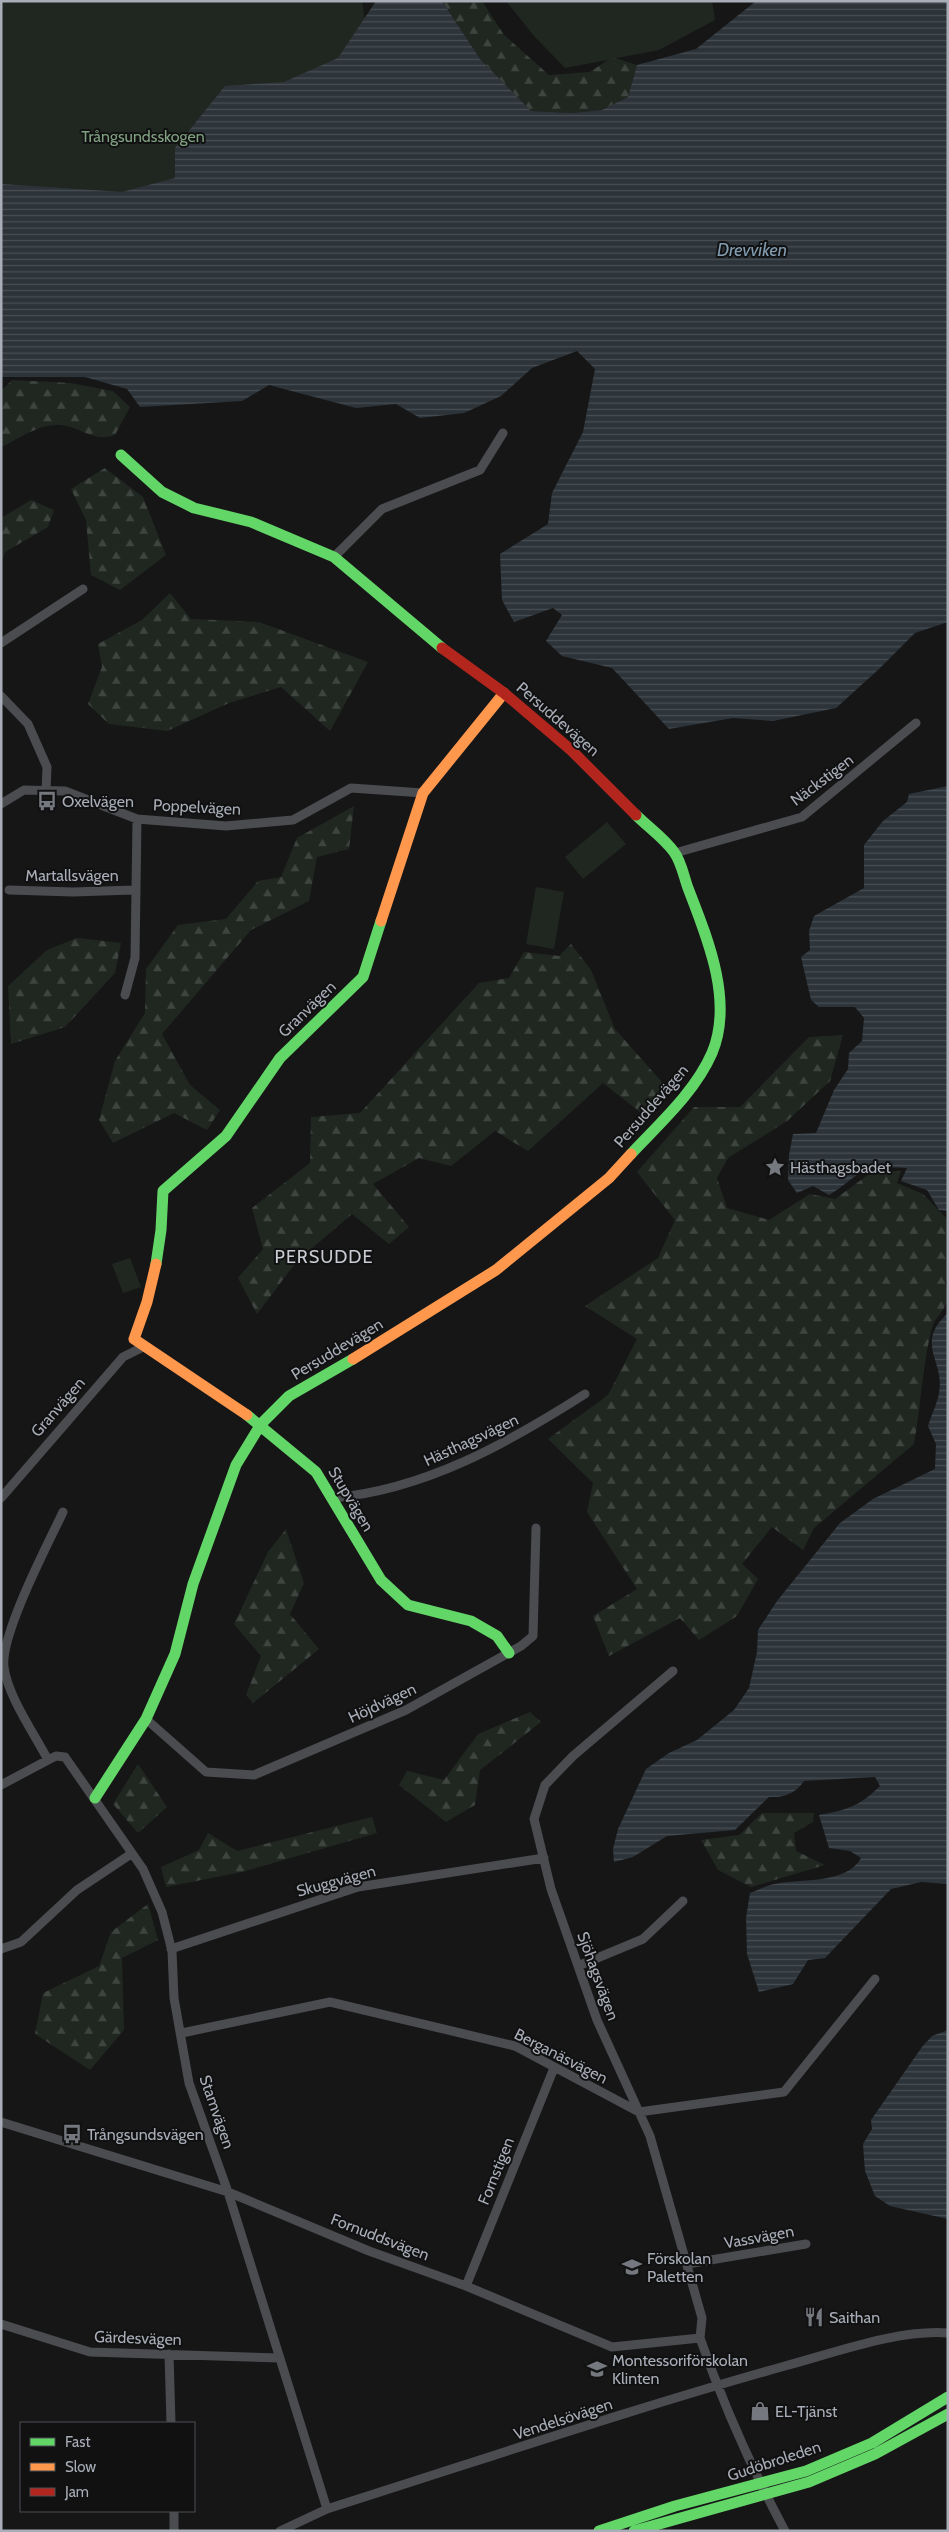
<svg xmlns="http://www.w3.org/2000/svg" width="949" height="2532" viewBox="0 0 949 2532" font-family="Cabin,sans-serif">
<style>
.forest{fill:url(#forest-firs)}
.park{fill:#202721}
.water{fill:url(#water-rules)}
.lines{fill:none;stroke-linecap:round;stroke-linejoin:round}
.street{stroke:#4b4c4f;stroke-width:9}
.fast{stroke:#63d668;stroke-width:11}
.slow{stroke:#ff974d;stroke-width:11}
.jam{stroke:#b3261e;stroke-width:11}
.labels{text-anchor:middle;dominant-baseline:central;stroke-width:4;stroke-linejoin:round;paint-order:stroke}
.park-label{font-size:16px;fill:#80a181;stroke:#111112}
.street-label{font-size:16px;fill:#a8adb7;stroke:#111112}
.poi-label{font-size:16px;fill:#a8adb7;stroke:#111112;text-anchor:start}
.water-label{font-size:18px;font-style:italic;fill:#819cb0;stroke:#111112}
.neighbourhood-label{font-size:18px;letter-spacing:1px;fill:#c9ccd3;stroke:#111112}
</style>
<defs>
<pattern id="forest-firs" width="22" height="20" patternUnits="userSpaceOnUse" patternTransform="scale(1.25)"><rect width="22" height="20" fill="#202721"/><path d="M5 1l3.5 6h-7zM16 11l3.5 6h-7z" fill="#3e443f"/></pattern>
<pattern id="water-rules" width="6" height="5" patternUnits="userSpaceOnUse" patternTransform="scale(1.25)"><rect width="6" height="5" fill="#2c343a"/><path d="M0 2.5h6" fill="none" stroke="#484f54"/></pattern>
</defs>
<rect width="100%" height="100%" fill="#161617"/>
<!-- forest -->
<path class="forest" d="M442 1H482L504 35 549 75 590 72 612 57 637 65 628 97 602 110 573 113 531 111 480 59Z
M12 380 70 383 113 391 130 407 115 435C92 443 81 426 59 425 38 424 19 439 1 447V391Z
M105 468 143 497 166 555 120 590 91 575 86 520 71 489Z
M31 500 54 510 48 527 5 552 1 563V518Z
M170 593 191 619 259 622 368 662 330 731 281 687 229 703 167 731 109 724 88 704 102 667 98 644 142 620Z
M354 806 349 849 317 857 309 901 251 930 162 1034 190 1085 220 1110 207 1130 174 1113 113 1143 99 1120 115 1061 145 1013 146 969 178 925 226 919 258 881 281 877 297 838Z
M77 938 121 943 115 973 65 1027 11 1044 8 986 47 950Z
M571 944 591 970 615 1029 668 1089 645 1116 603 1083 528 1151 495 1131 451 1166 419 1158 373 1184 409 1227 389 1244 352 1214 297 1261 257 1314 238 1278 263 1249 252 1208 310 1163 311 1117 360 1113 479 983 509 978 524 952 559 956Z
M843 1035 830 1081 787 1121 728 1158 717 1178 727 1208 769 1220 810 1194 835 1199 872 1172 901 1171 897 1183 923 1194 948 1220V1275C942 1284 949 1292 947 1301 945 1311 934 1318 932 1328 922 1366 921 1405 914 1444L814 1528 803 1550 772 1527 742 1564 758 1579 737 1616 699 1640 680 1618 609 1656 593 1616 637 1589 587 1512 593 1483 548 1439 608 1395 637 1339 585 1306 658 1258 675 1220 637 1172 694 1107H740L809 1037Z
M286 1529 304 1583 290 1614 319 1649 253 1703 246 1695 261 1656 234 1624 268 1552Z
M530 1712 541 1722 480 1770 475 1805 446 1822 399 1785 407 1771 444 1780 478 1734Z
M138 1764 167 1807 138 1833 113 1804Z
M762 1813H814L813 1822 794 1833 796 1851 825 1865 751 1887 718 1870 701 1840 739 1835Z
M372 1817 377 1833 242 1872 166 1887 161 1867 199 1850 208 1833 237 1851Z
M148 1904 158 1940 122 1958 124 2030 90 2070 35 2034 43 1993 99 1966 111 1932Z"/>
<!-- park -->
<path class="park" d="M1 1H362L400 249 1 281Z
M506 1H712L715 20 659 50 565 68 535 37Z
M607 822 626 844 583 879 565 857Z
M536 887 564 892 554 949 526 944Z
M130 1258 141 1287 123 1293 112 1264Z"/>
<!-- water -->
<path class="water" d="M376 1H442L480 59 531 111 573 113 602 110 628 97 637 65 696 49 756 1H948V622L915 633 879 669 836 708 773 721 733 718 669 729 612 668 562 656 546 641 562 615 553 608 514 622 502 600 500 554 548 524 552 493 583 432 595 369 577 351 532 368 501 396 464 413 420 418 396 404 356 408 269 385 242 401 140 407 127 389 85 377H1V184L122 192 175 178V148L225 86 284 82 338 58Z
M948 786V1211L939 1210 927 1190 901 1181 907 1168C893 1167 878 1166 864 1171 856 1174 840 1189 829 1195L813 1186 797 1193 788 1180 789 1155 793 1134 816 1133 834 1090 848 1069 849 1053 862 1041 864 1018 855 1007H819L811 1000 801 957 810 950 809 931 814 916 864 888V845L883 821 907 802 909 794Z
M948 1313V1884L921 1882 891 1889 825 1958 808 1960 793 1984 759 1992 747 1954 746 1918 750 1893C758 1890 767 1885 775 1884 801 1878 846 1885 861 1858L850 1851 829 1848 819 1815C847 1810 860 1806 880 1786L875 1777 804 1781C796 1793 784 1798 769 1797L735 1830 667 1836 633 1857 614 1862 613 1849 618 1829 646 1769 669 1753 697 1740 734 1710 749 1688 757 1652 758 1630 777 1601 840 1523 873 1499 935 1469 936 1444 928 1426C931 1416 937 1404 939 1393 945 1360 914 1344 948 1313Z
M948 2030V2219L890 2206 875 2196 865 2171 863 2144 872 2129 871 2120 922 2047 932 2036Z"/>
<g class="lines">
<!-- street -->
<path class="street" d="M334 557 382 509 480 470 503 433
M1 643 83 589
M1 696 28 724 47 767 46 791
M1 804 24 790 65 791 137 819 226 826 293 820 351 788 423 793
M675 853 802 817 916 723
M9 890 73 892 134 890
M125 995 135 958 137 819
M1 1498 123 1357 145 1346
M332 1498C425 1490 508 1443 585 1394
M673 1671 573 1756 545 1785 534 1819 551 1889 597 2020 650 2136 702 2318 700 2338
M146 1719 206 1772 254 1775 406 1710 521 1646 533 1636 536 1528
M48 1760C34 1733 8 1697 4 1667 0 1635 48 1544 63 1512
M1 1785 48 1760 56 1756 65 1757 143 1869 162 1912 172 1951 174 1998 189 2083 228 2192 327 2509
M1 1949 21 1942 77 1890 131 1854
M171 1949 358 1887 544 1858
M578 1966 643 1939 683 1901
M182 2033 330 2002 515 2046 639 2112 784 2092 875 1979
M1 2122 228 2192 369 2251 466 2286 612 2347 700 2338C723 2404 752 2469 785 2531
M687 2264 806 2244
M466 2286 554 2068
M1 2324 90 2352 279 2358
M169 2354 171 2423
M174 2511V2531
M280 2531 327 2509C479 2461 631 2409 785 2366 834 2353 898 2329 948 2333"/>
<!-- fast -->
<path class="fast" d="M121 455 162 492 194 508 251 522 334 557 442 648
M631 1154C660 1123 695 1092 712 1053 734 1001 707 937 688 888 684 877 681 861 674 852 664 838 648 827 636 815
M156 1264 161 1230 163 1191 226 1136 280 1058 363 977 381 921
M247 1415 316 1472 381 1580 408 1605 471 1621 497 1636 509 1653
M95 1798 146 1719 175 1654 193 1584 236 1465 261 1424 289 1396 353 1359
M599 2531 675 2506 806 2471 872 2443 948 2397
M634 2531 809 2482 875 2454 948 2414"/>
<!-- slow -->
<path class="slow" d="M381 921 423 793 504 693
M156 1264 147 1302 134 1339 247 1415
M353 1359 496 1270 609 1178 631 1154"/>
<!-- jam -->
<path class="jam" d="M442 648 504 693 571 750 636 815"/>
</g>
<!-- icons -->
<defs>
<symbol id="bus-bare" viewBox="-9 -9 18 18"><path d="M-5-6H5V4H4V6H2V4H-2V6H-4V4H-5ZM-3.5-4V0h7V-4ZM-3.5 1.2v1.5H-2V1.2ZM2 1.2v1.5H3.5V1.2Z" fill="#75787f" stroke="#111112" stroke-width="2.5" paint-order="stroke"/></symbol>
<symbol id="sight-bare" viewBox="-9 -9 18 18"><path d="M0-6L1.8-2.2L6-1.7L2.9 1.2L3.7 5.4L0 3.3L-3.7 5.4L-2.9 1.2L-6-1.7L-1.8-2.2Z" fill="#75787f" stroke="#111112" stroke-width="2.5" paint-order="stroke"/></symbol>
<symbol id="school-bare" viewBox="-9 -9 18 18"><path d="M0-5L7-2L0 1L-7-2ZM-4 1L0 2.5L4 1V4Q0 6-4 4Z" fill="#75787f" stroke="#111112" stroke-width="2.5" paint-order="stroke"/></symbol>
<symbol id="restaurant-bare" viewBox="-9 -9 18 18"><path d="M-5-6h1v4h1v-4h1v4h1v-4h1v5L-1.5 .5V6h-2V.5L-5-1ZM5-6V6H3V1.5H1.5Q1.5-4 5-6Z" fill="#75787f" stroke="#111112" stroke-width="2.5" paint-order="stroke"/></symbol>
<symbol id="shop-bare" viewBox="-9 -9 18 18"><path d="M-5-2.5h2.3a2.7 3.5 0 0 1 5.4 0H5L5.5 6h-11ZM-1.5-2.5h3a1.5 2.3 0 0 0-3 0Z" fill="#75787f" stroke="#111112" stroke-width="2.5" paint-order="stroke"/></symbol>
</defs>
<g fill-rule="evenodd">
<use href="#bus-bare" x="33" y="787" width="28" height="28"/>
<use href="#sight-bare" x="761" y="1153" width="28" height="28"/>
<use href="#bus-bare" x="58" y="2120" width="28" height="28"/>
<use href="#school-bare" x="618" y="2253" width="28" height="28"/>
<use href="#restaurant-bare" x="800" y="2303" width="28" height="28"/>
<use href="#school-bare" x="583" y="2355" width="28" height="28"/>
<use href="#shop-bare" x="746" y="2397" width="28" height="28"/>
</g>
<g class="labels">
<!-- park labels -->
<g class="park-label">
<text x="143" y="136">Trångsundsskogen</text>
</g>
<!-- street labels -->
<g class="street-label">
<text transform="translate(558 719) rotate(41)">Persuddevägen</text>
<text transform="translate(822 780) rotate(-37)">Näckstigen</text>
<text transform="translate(197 807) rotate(3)">Poppelvägen</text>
<text x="72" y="875">Martallsvägen</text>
<text transform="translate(307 1009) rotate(-44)">Granvägen</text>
<text transform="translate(651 1106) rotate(-49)">Persuddevägen</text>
<text transform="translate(337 1349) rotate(-31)">Persuddevägen</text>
<text transform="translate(58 1407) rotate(-49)">Granvägen</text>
<text transform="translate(471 1440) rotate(-25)">Hästhagsvägen</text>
<text transform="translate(351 1499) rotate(59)">Stupvägen</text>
<text transform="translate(382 1703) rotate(-25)">Höjdvägen</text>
<text transform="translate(336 1881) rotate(-15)">Skuggvägen</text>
<text transform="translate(598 1976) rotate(70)">Sjöhagsvägen</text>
<text transform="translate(561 2056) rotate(27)">Berganäsvägen</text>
<text transform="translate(217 2112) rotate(71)">Stamvägen</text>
<text transform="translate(496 2171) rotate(-68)">Fornstigen</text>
<text transform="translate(380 2237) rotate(21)">Fornuddsvägen</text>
<text transform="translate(759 2237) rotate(-10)">Vassvägen</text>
<text transform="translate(138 2338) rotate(2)">Gärdesvägen</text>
<text transform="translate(563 2419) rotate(-18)">Vendelsövägen</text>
<text transform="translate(774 2461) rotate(-18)">Gudöbroleden</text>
</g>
<!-- poi labels -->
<g class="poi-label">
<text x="62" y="801">Oxelvägen</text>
<text x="790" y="1167">Hästhagsbadet</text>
<text x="87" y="2134">Trångsundsvägen</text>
<text x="647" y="2258">Förskolan<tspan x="647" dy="18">Paletten</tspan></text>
<text x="829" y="2317">Saithan</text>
<text x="612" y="2360">Montessoriförskolan<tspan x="612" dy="18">Klinten</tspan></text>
<text x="775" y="2411">EL-Tjänst</text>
</g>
<!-- water labels -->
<g class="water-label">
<text x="752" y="250">Drevviken</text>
</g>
<!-- neighbourhood labels -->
<g class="neighbourhood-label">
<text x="324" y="1257">PERSUDDE</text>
</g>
</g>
<!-- border -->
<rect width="949" height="2532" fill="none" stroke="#a8adb7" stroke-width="5"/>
<!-- legend -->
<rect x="20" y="2422" width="175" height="90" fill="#111112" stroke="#4d4f54"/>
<rect x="30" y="2438" width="25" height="8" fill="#63d668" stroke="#4d4f54"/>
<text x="65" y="2447" font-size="15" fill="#a8adb7">Fast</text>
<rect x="30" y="2463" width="25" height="8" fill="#ff974d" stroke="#4d4f54"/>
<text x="65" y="2472" font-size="15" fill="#a8adb7">Slow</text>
<rect x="30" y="2488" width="25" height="8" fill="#b3261e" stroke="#4d4f54"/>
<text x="65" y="2497" font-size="15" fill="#a8adb7">Jam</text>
</svg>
